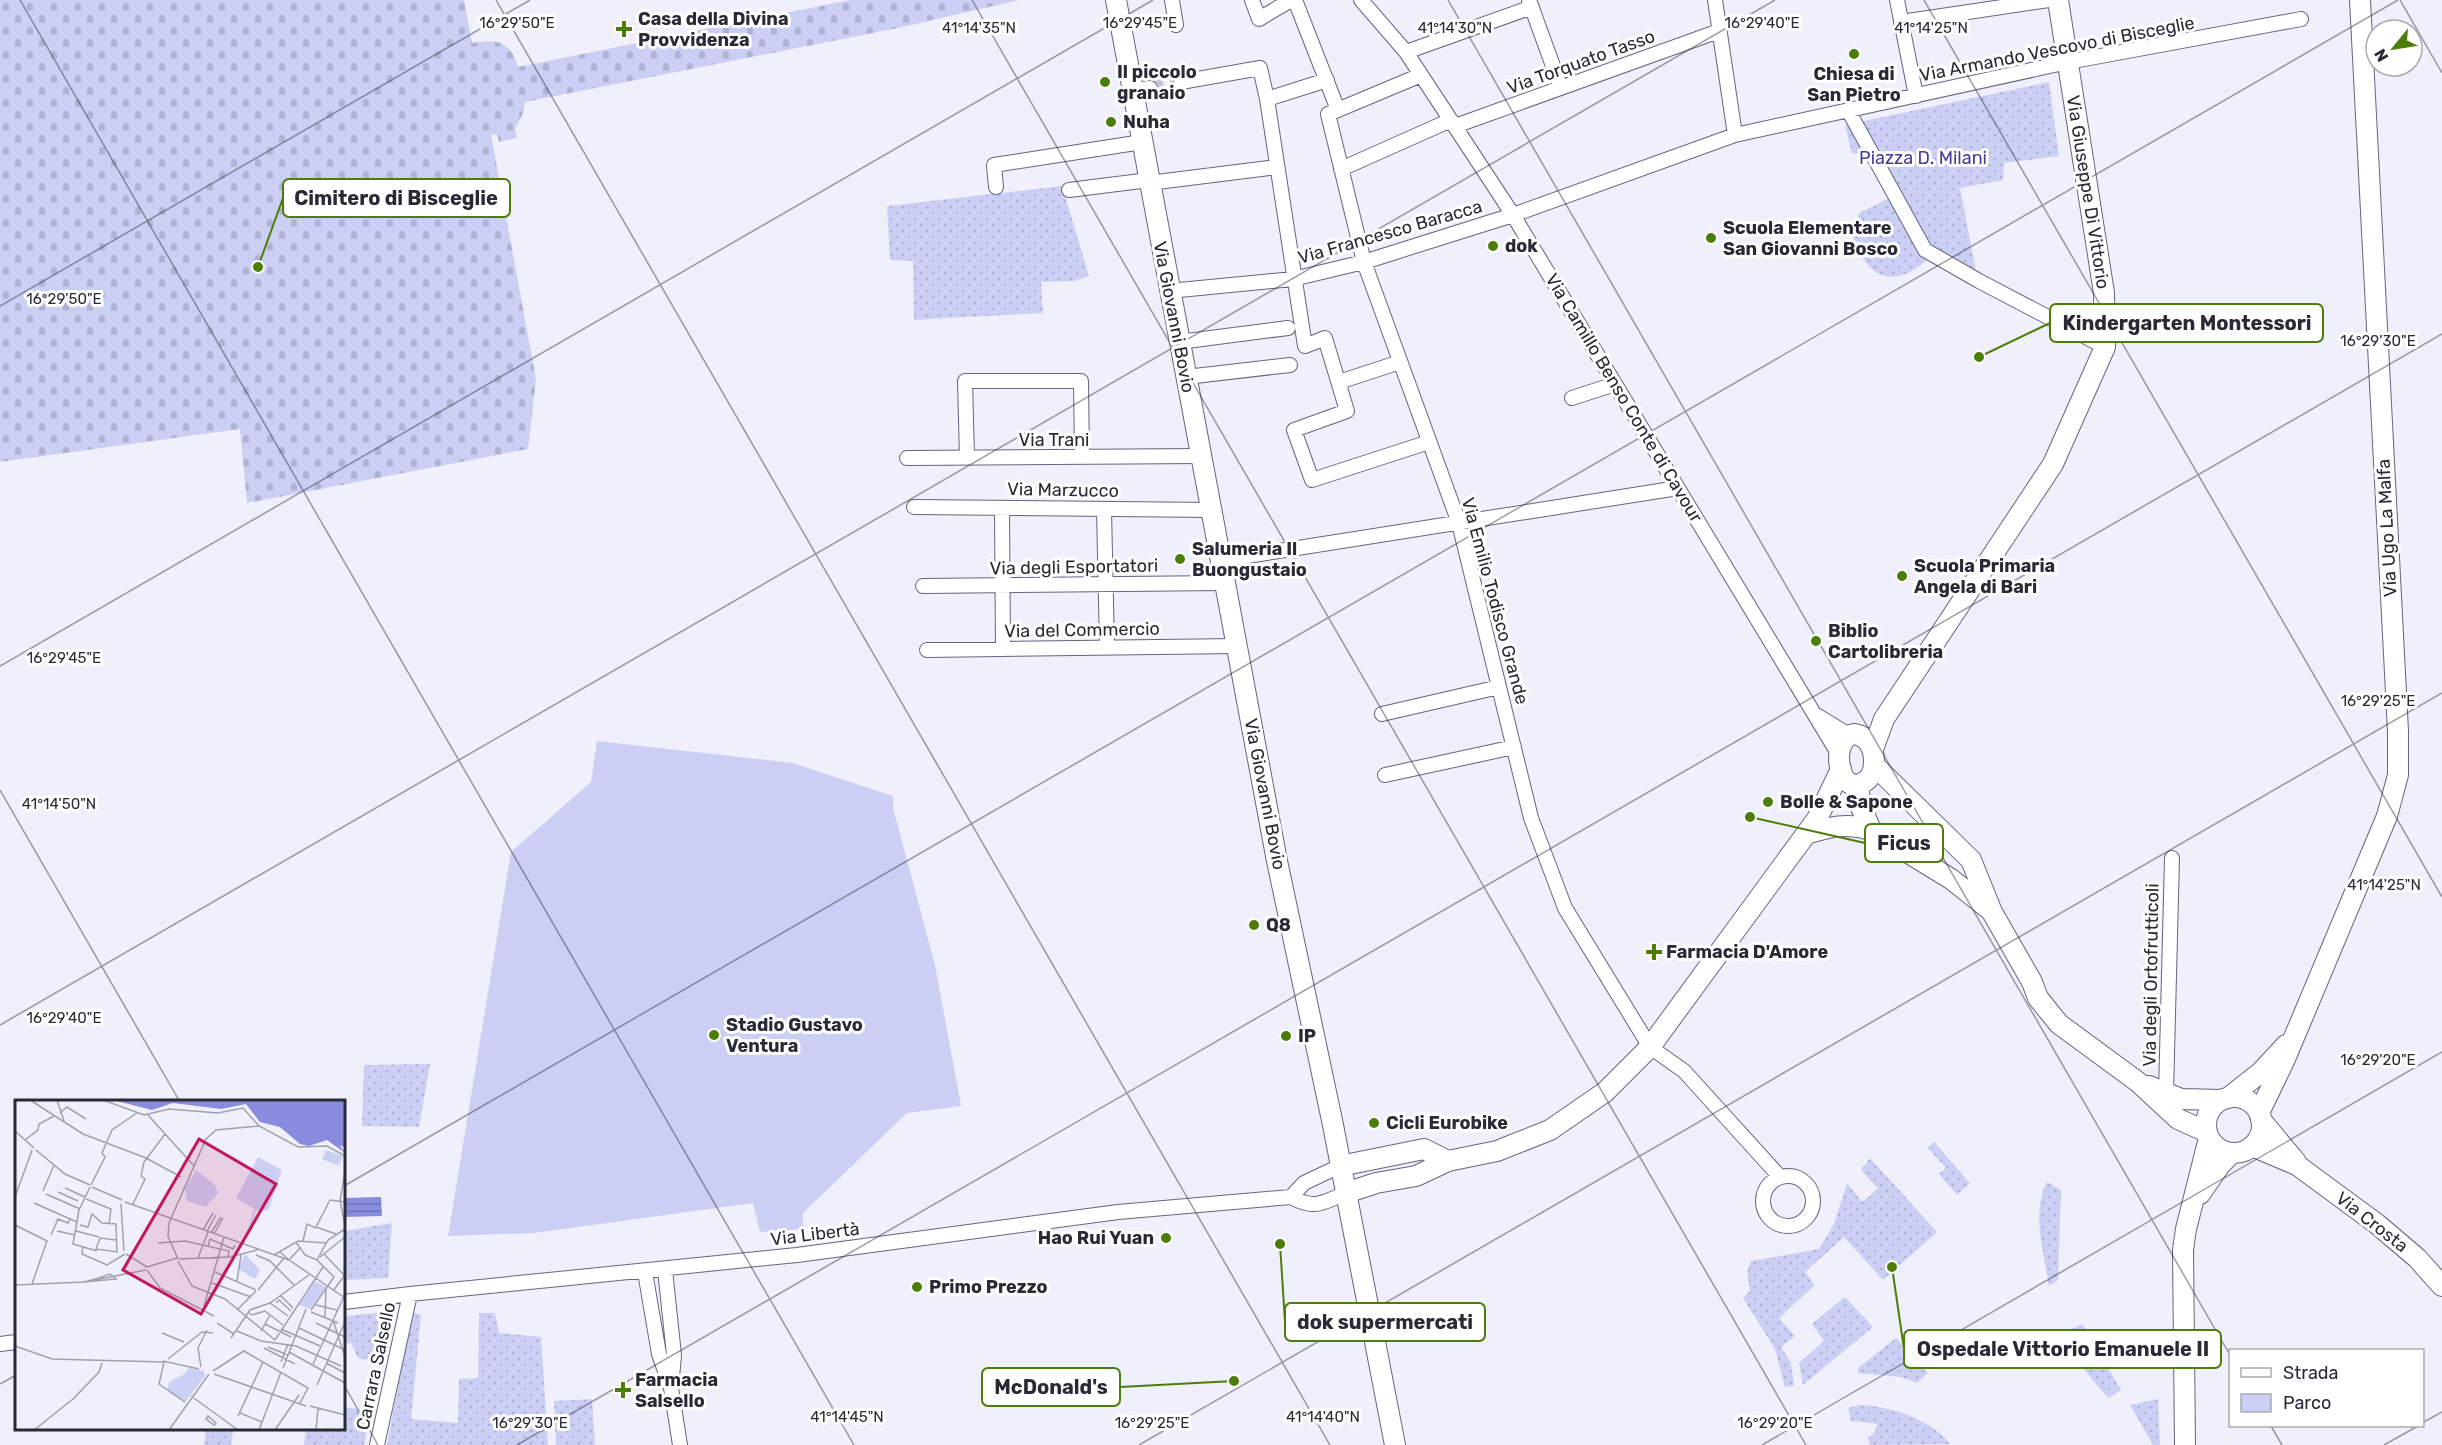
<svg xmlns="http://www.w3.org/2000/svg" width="2442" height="1445" viewBox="0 0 2442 1445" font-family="Rubik,sans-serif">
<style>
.grass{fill:url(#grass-dots)}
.cemetery{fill:url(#cemetery-stones)}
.park{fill:#cccff4}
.water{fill:url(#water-rules)}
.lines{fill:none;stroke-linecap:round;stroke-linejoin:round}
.street-tunnel{stroke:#c7c8d4;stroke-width:14;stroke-dasharray:14 7;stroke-linecap:butt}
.street-casing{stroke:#63657f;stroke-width:16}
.secondary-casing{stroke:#63657f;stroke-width:22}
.street{stroke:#fff;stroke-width:14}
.secondary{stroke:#fff;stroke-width:20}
.ticks{fill:none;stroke:#292a35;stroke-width:1.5;stroke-opacity:0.45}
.poi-dot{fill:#4d7d09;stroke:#fff;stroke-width:2}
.labels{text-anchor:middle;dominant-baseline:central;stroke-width:6;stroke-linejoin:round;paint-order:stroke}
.poi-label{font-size:18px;font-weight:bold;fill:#292a35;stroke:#fff;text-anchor:start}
.street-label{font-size:18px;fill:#292a35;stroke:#fff}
.park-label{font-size:18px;fill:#443b9c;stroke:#fff}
.inset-road{fill:none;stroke:#a0a1ac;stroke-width:1.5}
.view{fill:#c2185b;fill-opacity:0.15;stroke:#c2185b;stroke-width:3}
.inset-edge{fill:none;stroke:#292a35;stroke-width:3}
.ticks-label{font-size:15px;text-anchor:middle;fill:#292a35;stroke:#fff;stroke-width:6;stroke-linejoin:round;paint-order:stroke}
.leader{fill:none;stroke:#4d7d09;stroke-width:2}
.callout-dot{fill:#4d7d09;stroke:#fff;stroke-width:2}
.callout{fill:#fff;stroke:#4d7d09;stroke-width:2}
.callout-label{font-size:20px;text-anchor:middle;font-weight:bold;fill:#292a35}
</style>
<defs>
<pattern id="grass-dots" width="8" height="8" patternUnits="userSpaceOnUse" patternTransform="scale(1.5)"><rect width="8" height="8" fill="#cccff4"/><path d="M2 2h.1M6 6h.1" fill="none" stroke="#afb2d2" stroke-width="1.8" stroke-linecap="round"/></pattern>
<pattern id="cemetery-stones" width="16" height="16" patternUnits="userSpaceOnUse" patternTransform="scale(1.5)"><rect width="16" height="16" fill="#cccff4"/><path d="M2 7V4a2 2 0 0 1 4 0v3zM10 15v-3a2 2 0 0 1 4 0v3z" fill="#afb2d2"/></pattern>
<pattern id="water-rules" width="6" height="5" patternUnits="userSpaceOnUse" patternTransform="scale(1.5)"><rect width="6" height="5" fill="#898bde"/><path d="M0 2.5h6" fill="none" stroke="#7072b5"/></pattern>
</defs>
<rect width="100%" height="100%" fill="#eff0fc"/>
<!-- grass -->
<path class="grass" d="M2049 82 2059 156 2004 163 2003 180 1960 188 1979 287 1928 259C1911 274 1889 286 1870 267 1863 260 1860 252 1852 246L1859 213 1889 198 1865 151 1852 154 1845 125Z
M1062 186 1089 276 1075 281 1041 282 1043 313 914 320 913 261 890 260 887 206Z
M430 1064 419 1127 362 1126 364 1065Z
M1934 1142 1970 1183 1957 1195 1939 1174 1946 1168 1928 1148Z
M1870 1158 1937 1232 1883 1280 1844 1237 1805 1272 1815 1285 1779 1318 1795 1336 1781 1347 1791 1363 1794 1386 1785 1387 1775 1349 1743 1298 1750 1291 1747 1272 1751 1261 1819 1249 1834 1224 1847 1183 1862 1202 1878 1189 1861 1170Z
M2047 1182 2061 1190 2058 1280 2049 1286C2044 1253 2031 1213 2047 1182Z
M392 1223 388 1278 344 1280V1231Z
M1845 1297 1873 1327 1803 1385 1799 1363 1824 1341 1812 1324Z
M396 1311 385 1363 358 1358 351 1343H344V1316Z
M412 1312 421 1315 411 1419 458 1423 459 1379 478 1378 479 1313H495L499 1333 541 1337 548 1445H387Z
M2082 1324 2121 1390 2109 1398C2087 1376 2077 1360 2066 1332Z
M1896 1338 1928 1373 1917 1383 1901 1377 1858 1373V1368Z
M592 1399 595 1445H556L554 1401Z
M2158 1399 2160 1445H2153L2130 1405Z
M1859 1405C1890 1406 1931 1419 1950 1444L1870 1445 1868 1438 1875 1432 1877 1424 1851 1421 1848 1408Z
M344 1407 370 1411 364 1445H304L306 1429 344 1428Z
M206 1429 233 1431 231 1445H204Z"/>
<!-- cemetery -->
<path class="cemetery" d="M0 0H464L472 43C496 39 510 40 518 67L850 0H1019L898 28 525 102 523 113 515 129 517 138 499 142 497 134 491 135 536 379 528 449 247 503 240 429 0 462Z"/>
<!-- park -->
<path class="park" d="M597 741 793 763 893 796V808L935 965 961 1106 907 1113 803 1213V1229L760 1232 753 1203 534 1233 448 1236 511 852 591 782Z"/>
<!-- water -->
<path class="water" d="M381 1197 382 1216 344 1217V1198Z"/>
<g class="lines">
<!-- street-tunnel -->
<path class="street-tunnel" d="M1150 88 1181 82"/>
<defs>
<path id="street" d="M1172 0 1176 25
M1252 0 1259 19 1291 0
M1295 0 1338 110
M1361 0 1406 52 1513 215 1839 755
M1529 0 1561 88
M1715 0 1735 135
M1897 0 1916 96
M1901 22 2049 0
M1406 52 1532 7
M1421 75 1328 114 1364 262 1459 523 1531 818 1565 908 1650 1047 1684 1071 1780 1177
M1181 82 1260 68 1267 99 1305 346 1325 338 1347 411 1294 430 1312 480 1429 442
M1132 90 1150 88
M1267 99 1327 80
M1848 110 1925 250 1979 281 2105 347
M1455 126 1719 31
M1341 169 1451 120
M1149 183 1277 167
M996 187 994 165 1142 142
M1069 190 1149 180
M1169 291 1293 279 1364 262 1513 215 1735 135 2068 62 2301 19
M1179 342 1288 328
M1186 377 1290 365
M1339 382 1400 362
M1572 398 1615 384
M907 458 1202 456
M967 458 965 381H1081L1082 457
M914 507 1212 510
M1002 508 1003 649
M1104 509 1107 647
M1222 560 1678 488
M923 586 1226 583
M927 650 1238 646
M1382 714 1499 687
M1818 716 1849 735
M1385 775 1514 747
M2166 1093 2172 858
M1763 1201a25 25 0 1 1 50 0a25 25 0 1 1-50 0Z
M1291 1197 1304 1183 1340 1166
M645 1272 659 1354 671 1388 674 1355 665 1270
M344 1302 410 1294 797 1255 1118 1212 1291 1197C1315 1210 1322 1203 1346 1193
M0 1344 16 1342
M671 1388 680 1445
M377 1445 410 1294"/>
<path id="secondary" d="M1116 0 1277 861 1333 1125 1395 1445
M1854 734C1869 736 1874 748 1874 762 1874 770 1871 778 1864 782 1839 799 1828 739 1854 734Z
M1873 749 1884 719 2053 464 2105 347 2104 293 2058 0
M1874 765 1971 860 1992 912 2032 982 2038 998 2059 1024 2138 1082 2178 1119 2207 1132
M1858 786 1861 807 1871 830 1951 879 1990 910
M1806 834C1830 827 1847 822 1871 830
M2149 1086 2181 1099 2222 1100
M2206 1125a28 28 0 1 1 56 0a28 28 0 1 1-56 0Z
M2228 1098 2260 1073 2286 1045
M2259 1113 2285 1059 2387 816 2398 775V731L2360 0
M2261 1120 2296 1162
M2252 1146 2297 1165 2377 1224 2417 1258 2442 1286
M1340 1166 1424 1149 1448 1161
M1346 1193 1376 1183 1416 1176 1448 1161 1497 1151 1550 1130 1605 1092 1650 1047 1806 834 1817 819 1841 769
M2200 1194 2220 1165 2232 1153
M2185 1445 2183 1250 2186 1229 2209 1138"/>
</defs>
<!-- street casing -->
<use href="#street" class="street-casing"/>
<!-- secondary casing -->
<use href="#secondary" class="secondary-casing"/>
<!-- street -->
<use href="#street" class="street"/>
<!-- secondary -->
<use href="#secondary" class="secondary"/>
</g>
<!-- ticks -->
<path class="ticks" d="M20 0 854 1445M496 0 1330 1445M972 0 1806 1445M1448 0 2230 1355M1924 0 2442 897M2400 0 2442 73M0 306 530 0M0 666 1153 0M0 790 180 1102M0 1025 1775 0M344 1186 2398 0M0 1384 16 1375M344 1385 378 1445M2422 1423 2442 1412M2271 1426 2282 1445M517 1445 2442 334M1139 1445 2442 693M1762 1445 2442 1052M2384 1445 2418 1426"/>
<!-- markers -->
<g class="poi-dot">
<path d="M621 20h6v6h6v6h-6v6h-6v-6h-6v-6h6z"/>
<circle cx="1854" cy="54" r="6"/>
<circle cx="1105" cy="82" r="6"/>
<circle cx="1111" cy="122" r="6"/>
<circle cx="1711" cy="238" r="6"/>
<circle cx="1493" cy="246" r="6"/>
<circle cx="1180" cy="559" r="6"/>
<circle cx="1902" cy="576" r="6"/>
<circle cx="1816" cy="641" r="6"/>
<circle cx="1768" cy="802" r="6"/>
<circle cx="1254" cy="925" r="6"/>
<path d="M1651 943h6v6h6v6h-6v6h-6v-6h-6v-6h6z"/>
<circle cx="714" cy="1035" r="6"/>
<circle cx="1286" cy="1036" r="6"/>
<circle cx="1374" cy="1123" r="6"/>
<circle cx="1166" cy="1238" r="6"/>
<circle cx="917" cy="1287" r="6"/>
<path d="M620 1381h6v6h6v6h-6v6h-6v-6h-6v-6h6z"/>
</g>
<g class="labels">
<!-- poi labels -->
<g class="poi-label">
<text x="638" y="19">Casa della Divina<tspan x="638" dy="21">Provvidenza</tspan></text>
<text x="1117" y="72">Il piccolo<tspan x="1117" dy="21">granaio</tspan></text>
<text x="1854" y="74" text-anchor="middle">Chiesa di<tspan x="1854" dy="21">San Pietro</tspan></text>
<text x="1123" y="122">Nuha</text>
<text x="1723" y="228">Scuola Elementare<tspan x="1723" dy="21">San Giovanni Bosco</tspan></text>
<text x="1505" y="246">dok</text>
<text x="1192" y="549">Salumeria Il<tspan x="1192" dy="21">Buongustaio</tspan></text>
<text x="1914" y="566">Scuola Primaria<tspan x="1914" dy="21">Angela di Bari</tspan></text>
<text x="1828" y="631">Biblio<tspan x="1828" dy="21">Cartolibreria</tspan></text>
<text x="1780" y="802">Bolle &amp; Sapone</text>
<text x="1266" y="925">Q8</text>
<text x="1666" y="952">Farmacia D'Amore</text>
<text x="726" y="1025">Stadio Gustavo<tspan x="726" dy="21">Ventura</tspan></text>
<text x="1298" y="1036">IP</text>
<text x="1386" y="1123">Cicli Eurobike</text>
<text x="1154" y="1238" text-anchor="end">Hao Rui Yuan</text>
<text x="929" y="1287">Primo Prezzo</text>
<text x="635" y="1380">Farmacia<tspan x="635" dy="21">Salsello</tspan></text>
</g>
<!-- street labels -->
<g class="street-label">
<text transform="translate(2057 49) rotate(-11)">Via Armando Vescovo di Bisceglie</text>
<text transform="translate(1581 62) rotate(-20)">Via Torquato Tasso</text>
<text transform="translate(2088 192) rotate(81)">Via Giuseppe Di Vittorio</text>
<text transform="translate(1390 232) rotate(-16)">Via Francesco Baracca</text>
<text transform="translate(1174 317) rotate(79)">Via Giovanni Bovio</text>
<text transform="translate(1624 398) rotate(59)">Via Camillo Benso Conte di Cavour</text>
<text x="1054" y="440">Via Trani</text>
<text transform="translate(1063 490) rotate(1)">Via Marzucco</text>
<text transform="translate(2387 528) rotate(-93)">Via Ugo La Malfa</text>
<text transform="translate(1074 567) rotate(-1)">Via degli Esportatori</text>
<text transform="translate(1495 601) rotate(75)">Via Emilio Todisco Grande</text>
<text transform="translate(1082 630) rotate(-1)">Via del Commercio</text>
<text transform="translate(1265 794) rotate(79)">Via Giovanni Bovio</text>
<text transform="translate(2151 975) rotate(-89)">Via degli Ortofrutticoli</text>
<text transform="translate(2372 1222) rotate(38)">Via Crosta</text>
<text transform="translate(815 1234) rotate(-7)">Via Libertà</text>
<text transform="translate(376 1366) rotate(-78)">Carrara Salsello</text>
</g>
<!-- park labels -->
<g class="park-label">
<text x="1923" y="158">Piazza D. Milani</text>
</g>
</g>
<!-- overview -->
<g transform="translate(15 1100)">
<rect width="330" height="330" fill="#eff0fc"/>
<path d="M174 268 189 271 190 276 170 302 153 292V287L154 282 168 275Z" fill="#cccff4"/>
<path d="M243 57 267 70 253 111 241 110 230 142 239 109 221 98Z" fill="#cccff4"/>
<path d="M311 50 328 56 324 66 307 59ZM181 70 200 85 203 93 191 107 172 101 170 89ZM230 154 245 170 240 179 223 169ZM300 181 311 187 295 209 284 205Z" fill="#cccff4"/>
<path d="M98 0H330V47L325 46 330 53 312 40 294 46 285 44 265 27 245 22 231 4 206 9 158 3 137 10Z" fill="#898bde"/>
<path class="inset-road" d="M15 0 68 34 131 58 166 77M42 0 49 21M88 0 129 15 154 9 203 13 228 8 244 26 283 47 312 46 330 56M45 13 52 7 71 19M133 15 179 66M0 31 19 48M10 40 23 30 24 24 39 16M21 50 50 74 75 85M330 71 325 101 330 125M76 85 90 57 87 53 97 30 122 13M75 87 64 110 58 144 82 151M77 87 107 100M50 88 70 97M28 91 39 65M43 92 63 101M31 94 65 109M0 97 17 50M71 99 96 109 94 124M110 102 274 160 330 198M19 103 62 122M106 104 109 151M118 104 130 79 126 76 129 62 150 34M0 125 32 141 17 184M65 125 73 127 77 114 87 123 101 124 102 152 81 149 85 138 101 140M188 130 198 113M42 131 60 135M61 131 84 137M192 131 201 115M196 133 206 117M199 134 208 118M321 134 301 127 315 100 330 102M36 135 43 119 53 123 55 119M288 141 292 124 301 128M281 142 290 155 302 160M143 143 170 141 214 151 213 158M68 147 67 154 92 165 110 154M193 147 195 139 218 149 220 145M265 152 274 160 285 148M111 154 132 167M309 154 330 176M241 155 255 161 279 185M259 155 283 141 311 143M305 157 330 137M183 158 193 132M163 159 153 136 154 123 191 39 201 30 244 26M164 159 215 157 242 150M302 160 313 140 330 129M302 160 319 177 312 187M163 161 177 186 210 199 260 240M132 167 162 158M132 170 145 188 199 216M200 172 241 190M95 174 101 179 69 182 84 178ZM222 181 226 155M197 183 236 197M0 185 69 182 131 170M243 190 269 158M318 191 329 176M265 195 278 208M255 203 273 216M261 203 264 200 276 211M301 205 322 210M189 206 209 137M222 210 241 191M296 210 312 187M233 212 237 215 250 211 268 225M296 212 323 223M310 217 311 189M318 220 330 257M202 223 219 234M301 223 330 237M250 224 276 237M284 228 330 250M266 229 305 246M222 231 246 241 281 246 326 266M246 231 255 215M147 233 169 242M216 238 235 210 255 203 294 175M260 240 308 167M0 246 37 259 148 262M253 247 273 255M249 248 280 264M274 252 330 283M153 259 187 232 198 233M148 261 184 269M149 262 144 284 170 302M266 262 273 244M311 263 330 273M298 264 330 194M186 267 183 248 192 230M268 268 291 209M198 271 229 251 293 288 285 303M199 274 291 306M302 285 330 222M176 296 223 330M295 306 330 315M225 313 247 322M193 316 201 323 199 325 191 319ZM223 316 248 262M19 330 58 299 84 272 87 263M154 330 194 274M244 330 266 272M260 330 284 295M301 330 303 308"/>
<path class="view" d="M184 39 261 84 186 214 108 170Z"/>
<rect width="330" height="330" class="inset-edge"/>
</g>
<g class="ticks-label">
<text x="517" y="28">16°29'50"E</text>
<text x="1140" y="28">16°29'45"E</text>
<text x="1762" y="28">16°29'40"E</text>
<text x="979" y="33">41°14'35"N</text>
<text x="1455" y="33">41°14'30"N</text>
<text x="1931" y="33">41°14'25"N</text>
<text x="64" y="304">16°29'50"E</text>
<text x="2378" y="346">16°29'30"E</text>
<text x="64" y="663">16°29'45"E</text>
<text x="2378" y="706">16°29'25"E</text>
<text x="59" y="809">41°14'50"N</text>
<text x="2384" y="890">41°14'25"N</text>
<text x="64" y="1023">16°29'40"E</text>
<text x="2378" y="1065">16°29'20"E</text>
<text x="847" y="1422">41°14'45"N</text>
<text x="1323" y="1422">41°14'40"N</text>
<text x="530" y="1428">16°29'30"E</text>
<text x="1152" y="1428">16°29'25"E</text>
<text x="1775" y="1428">16°29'20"E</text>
</g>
<!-- callouts -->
<path class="leader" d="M258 267L283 198M1979 357L2050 323M1750 817L1865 843M1280 1244L1285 1322M1892 1267L1904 1349M1234 1381L1120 1387"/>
<g class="callout-dot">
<circle cx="258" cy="267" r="6"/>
<circle cx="1979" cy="357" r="6"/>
<circle cx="1750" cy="817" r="6"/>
<circle cx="1280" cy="1244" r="6"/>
<circle cx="1892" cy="1267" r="6"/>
<circle cx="1234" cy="1381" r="6"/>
</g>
<g class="callout">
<rect x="283" y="179" width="227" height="38" rx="6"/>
<rect x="2050" y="304" width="273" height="38" rx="6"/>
<rect x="1865" y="824" width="78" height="38" rx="6"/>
<rect x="1285" y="1303" width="200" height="38" rx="6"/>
<rect x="1904" y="1330" width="317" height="38" rx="6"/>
<rect x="982" y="1368" width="138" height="38" rx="6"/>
</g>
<g class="callout-label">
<text x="396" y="205">Cimitero di Bisceglie</text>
<text x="2187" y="330">Kindergarten Montessori</text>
<text x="1904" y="850">Ficus</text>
<text x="1385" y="1329">dok supermercati</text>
<text x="2063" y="1356">Ospedale Vittorio Emanuele II</text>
<text x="1051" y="1394">McDonald's</text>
</g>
<!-- legend -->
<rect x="2229" y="1349" width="195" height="78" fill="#ffffff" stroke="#a9aaae" stroke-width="1.5"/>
<rect x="2241" y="1368" width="30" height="9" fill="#ffffff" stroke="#a9aaae" stroke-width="1.5"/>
<text x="2283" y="1379" font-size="18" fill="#292a35">Strada</text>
<rect x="2241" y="1394" width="30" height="18" fill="#cccff4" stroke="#a9aaae" stroke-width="1.5"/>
<text x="2283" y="1409" font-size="18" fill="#292a35">Parco</text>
<!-- north arrow -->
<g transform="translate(2394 48) rotate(240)"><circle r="28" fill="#ffffff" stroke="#a9aaae" stroke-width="1.5"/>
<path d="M0-4.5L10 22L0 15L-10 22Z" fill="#4d7d09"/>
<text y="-9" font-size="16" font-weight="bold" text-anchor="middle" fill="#292a35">N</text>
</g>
</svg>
